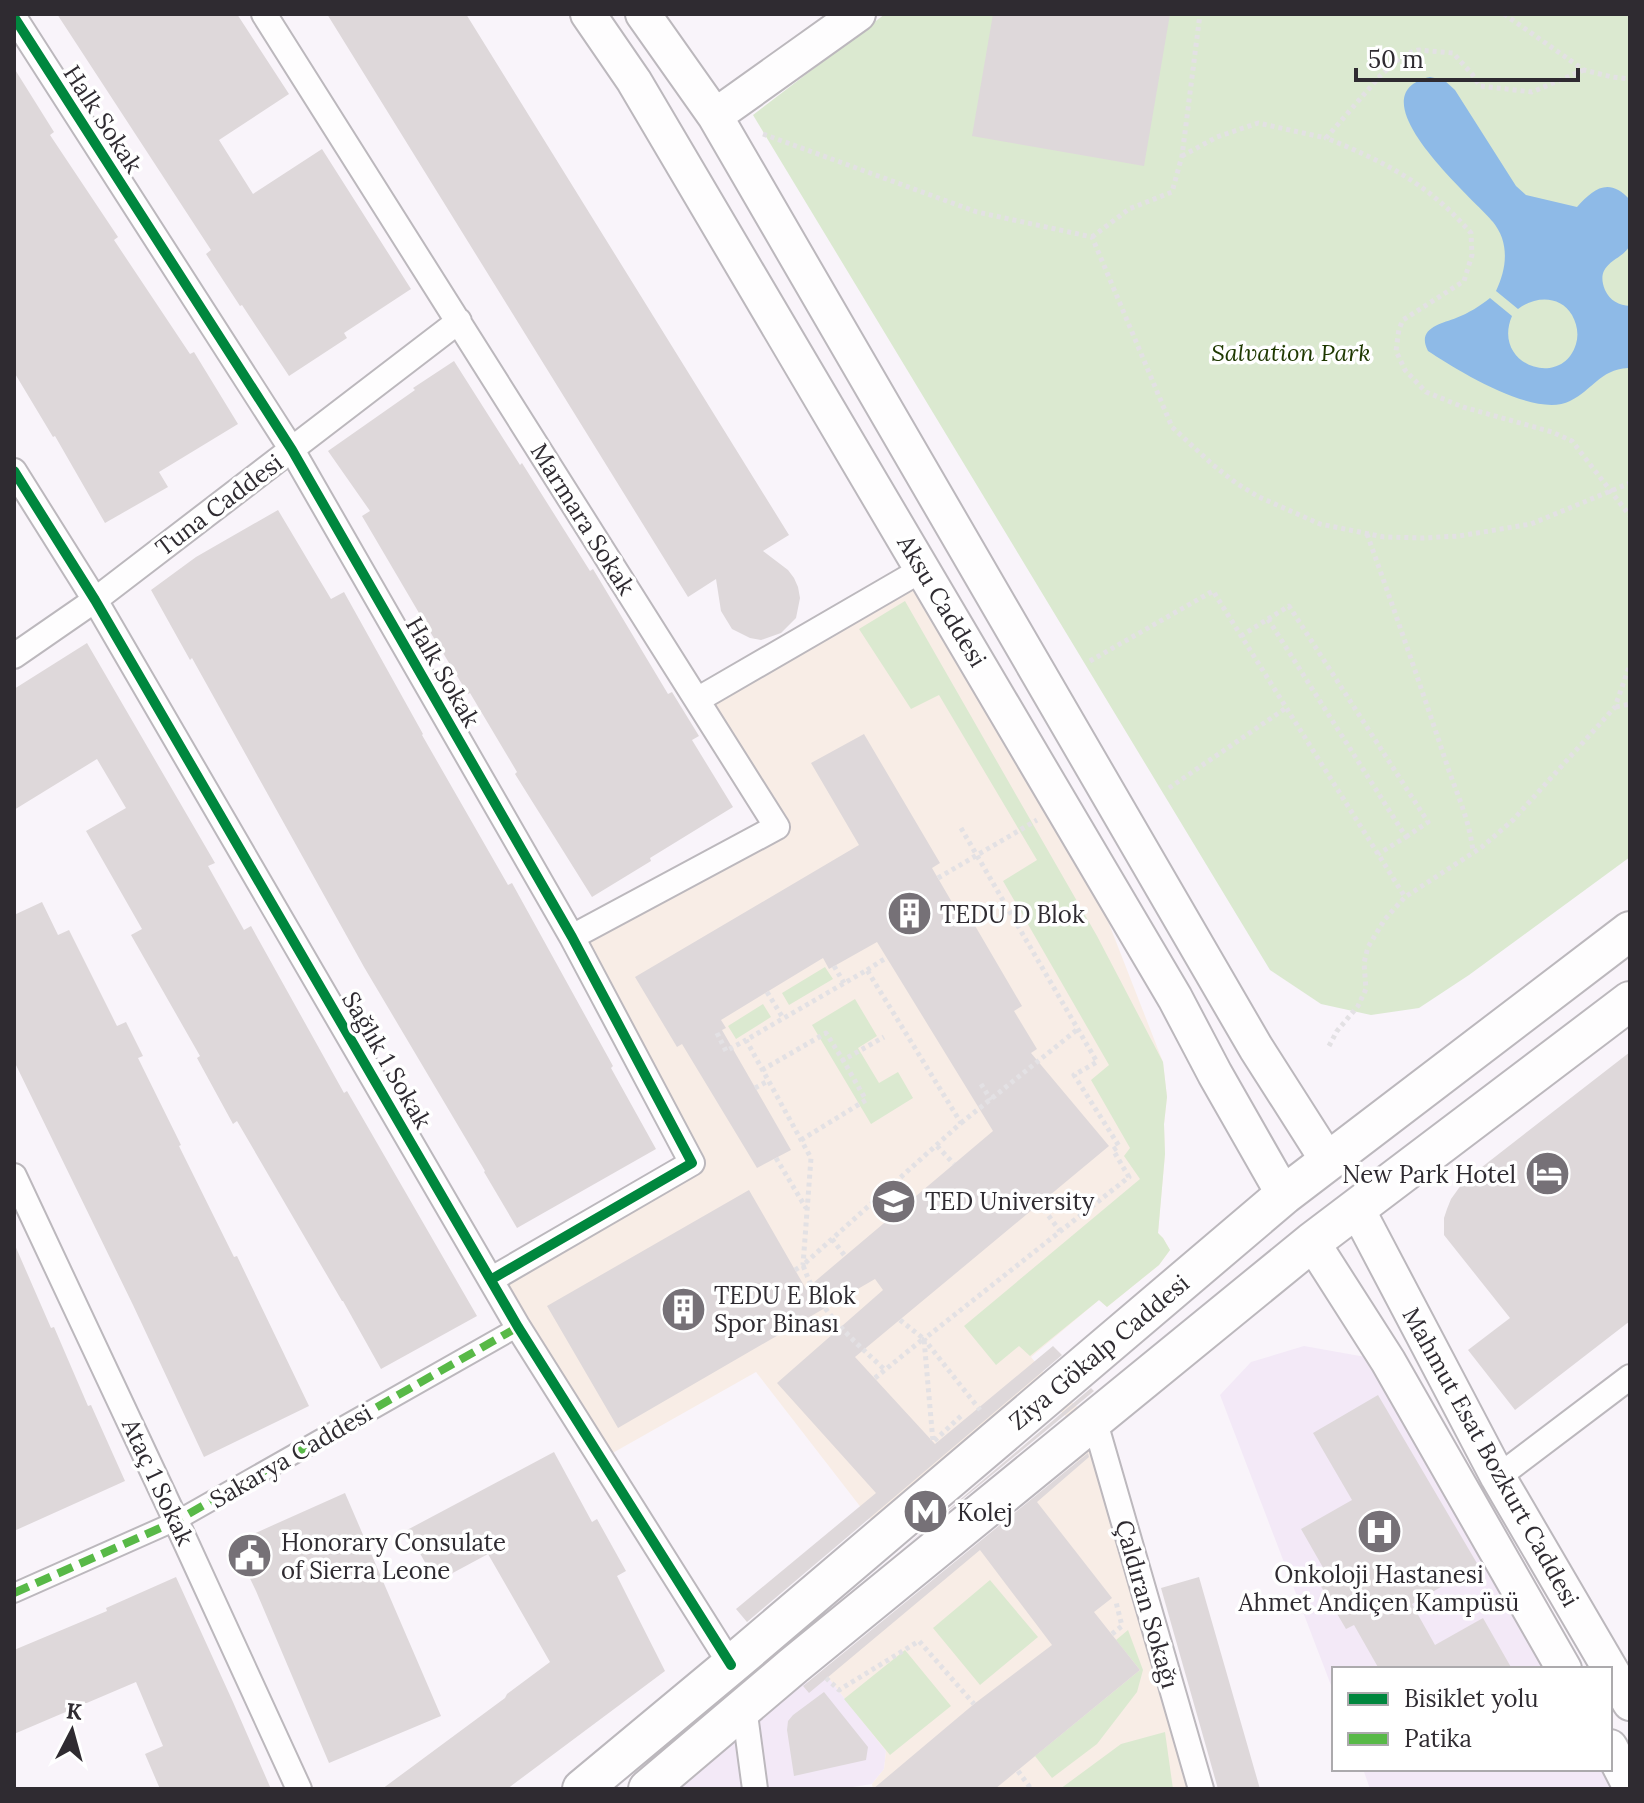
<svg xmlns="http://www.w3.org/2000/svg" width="1644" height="1803" viewBox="0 0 1644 1803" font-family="Lora,serif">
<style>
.built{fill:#f3e9f7}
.education{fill:#f8ede6}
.green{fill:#dbe9d0}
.water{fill:#8ebae7}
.building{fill:#ded8da}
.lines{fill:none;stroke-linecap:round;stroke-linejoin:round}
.pedestrian-casing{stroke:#bcb8bd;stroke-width:22}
.minor-casing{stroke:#bcb8bd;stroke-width:28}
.secondary-casing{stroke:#bcb8bd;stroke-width:38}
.primary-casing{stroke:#bcb8bd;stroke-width:42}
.path{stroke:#e3e1e4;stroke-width:5;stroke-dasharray:4 4;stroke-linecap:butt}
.pedestrian{stroke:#fefdfe;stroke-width:18}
.minor{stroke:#fefdfe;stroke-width:24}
.secondary{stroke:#fefdfe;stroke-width:34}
.primary{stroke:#fefdfe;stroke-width:38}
.quiet{stroke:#58b947;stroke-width:8;stroke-dasharray:16 8;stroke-linecap:butt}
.cycleway-casing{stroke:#fff;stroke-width:15}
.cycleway{stroke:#00873e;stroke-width:10}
.labels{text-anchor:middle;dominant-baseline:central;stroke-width:7;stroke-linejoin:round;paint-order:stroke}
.street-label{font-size:24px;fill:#2f2b31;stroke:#fff}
.park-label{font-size:24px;font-style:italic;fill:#1e3800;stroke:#fff}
.poi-label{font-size:24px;fill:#2f2b31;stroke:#fff;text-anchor:start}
</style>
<rect width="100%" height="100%" fill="#f9f4fa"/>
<!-- built -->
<path class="built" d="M1304 1346 1388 1361 1564 1669H1334V1693L1220 1395 1251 1362Z
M793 1666 808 1683 823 1671 886 1751 884 1769 872 1784 840 1789H646Z
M1363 1769H1610L1630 1789H1370Z"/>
<!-- education -->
<path class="education" d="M923 569 1063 806 1163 1062 1167 1097 1164 1124 1165 1154 1158 1233 1163 1238 1170 1250 1159 1265 1107 1307 1099 1300 1031 1357 1056 1388 1082 1411 1090 1452 1188 1789H873L872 1784 884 1769 886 1751 823 1671 1077 1462 1069 1419 1046 1398 883 1536 756 1372 602 1459 492 1279 692 1163 572 937 776 827 698 700Z"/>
<!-- green -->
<path class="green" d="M885 14H1630V857L1469 975 1419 1008 1371 1015 1321 1004 1270 970 753 115Z
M905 601 1097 936 1163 1062 1167 1097 1164 1124 1165 1154 1158 1233 1163 1238 1170 1250 1159 1265 1107 1307 1099 1300 1030 1356 1019 1346 996 1365 964 1326 1140 1179 1124 1156 1130 1148 1091 1080 1109 1065 1003 881 1037 860 939 695 911 709 859 629Z
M825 967 833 979 789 1005 782 993Z
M855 999 877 1036 858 1048 879 1083 898 1072 913 1098 871 1124 812 1025Z
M763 1004 771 1017 736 1039 728 1026Z
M990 1580 1038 1637 980 1685 933 1628Z
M1128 1630 1143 1670 1137 1692 1097 1744 1052 1778 1035 1756 1140 1670 1116 1640Z
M905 1650 951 1706 890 1755 844 1699Z
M1165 1732 1173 1789H1060L1121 1744Z"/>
<!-- water -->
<path class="water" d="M1430 77 1444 80 1455 90 1516 186 1526 195 1577 207C1593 189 1609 176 1630 200 1630 211 1633 233 1630 244 1626 260 1593 261 1605 290 1610 301 1619 305 1630 306V370L1628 368C1599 370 1593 390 1570 401 1535 419 1457 370 1428 351 1416 328 1441 324 1456 318 1469 313 1480 306 1490 298L1512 316C1491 365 1562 390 1576 344 1579 334 1577 324 1572 315 1560 295 1535 296 1518 309L1496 291C1504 274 1508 256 1502 238 1500 232 1496 226 1493 222 1474 199 1351 95 1430 77Z"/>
<!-- building -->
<path class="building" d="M57 14H237L289 94 219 140 253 194 322 149 411 289 344 333 347 338 289 376 242 305 240 306 206 254 211 250Z
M327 14H466L789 535 763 551 788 570 794 578 798 587 800 598 796 618 781 633 761 640 750 638 732 629 721 611 716 579 688 597Z
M993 14H1170L1144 166 972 136Z
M14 68 54 132 50 135 118 237 114 240 190 354 194 352 238 424 159 472 168 487 105 523 55 436 53 437 14 372Z
M454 361 520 465 522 463 590 571 593 569 668 694 672 692 699 736 692 740 733 807 650 858 651 861 592 897 515 774 517 772 470 693 468 694 429 630 362 516 370 511 328 451 415 390 413 388Z
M278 510 331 599 344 592 423 734 422 735 508 885 512 883 613 1066 611 1068 656 1149 517 1228 484 1172 485 1171 364 967 192 658 190 660 151 590 196 557Z
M87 643 215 863 208 866 244 930 251 926 344 1093 347 1091 477 1316 381 1369 343 1301H342L237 1121 233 1124 197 1058 200 1056 131 935 142 929 86 831 126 808 97 759 14 810V689Z
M864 734 940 863 932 868 960 916 967 912 1022 1006 1014 1011 1037 1049 1031 1053 1109 1146 855 1357 935 1444 1053 1346 1062 1355 747 1622 736 1609 876 1493 777 1383 883 1290 875 1279 618 1428 547 1306 749 1190 806 1289 993 1131 877 942 829 969 823 958 721 1020 726 1028 722 1030 791 1150 757 1168 682 1044 677 1047 635 977 859 845 811 763Z
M42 902 58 935 69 930 117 1026 126 1022 143 1056 138 1058 181 1145 179 1146 234 1257 237 1256 309 1406 204 1457 133 1305 14 1061V915Z
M1630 1052V1321L1515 1410 1468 1350 1510 1318 1444 1235V1218L1447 1209 1451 1199 1464 1181Z
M14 1243 51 1328 54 1327 88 1406 91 1405 125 1481 14 1531Z
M1091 1388 1094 1391 902 1549Z
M1378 1395 1478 1565 1412 1604 1435 1645 1483 1618 1512 1669H1379L1354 1625 1346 1629 1319 1583 1329 1578 1301 1529 1352 1500 1313 1433Z
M554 1452 592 1522 597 1519 626 1571 617 1576 665 1671 507 1789H382L505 1698 507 1694 550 1662 488 1554 436 1582 407 1530Z
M1088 1453 1089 1457 1037 1502 1112 1598 1094 1612 1140 1670 995 1789H873L974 1704 1052 1645 980 1550 809 1693 803 1686Z
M345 1493 441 1716 329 1763 256 1591 233 1543Z
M176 1577 233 1702 271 1789H160L145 1754 163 1746 136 1682 14 1734V1650L107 1611 106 1608Z
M1199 1577 1260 1789H1218L1207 1750 1161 1588Z
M824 1692 868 1747 866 1760 794 1776 787 1730 788 1721 793 1715Z"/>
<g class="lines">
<defs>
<path id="pedestrian" d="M14 1593 176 1521 518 1327"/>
<path id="minor" d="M264 14 777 827 572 937
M14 17 292 450 572 937 692 1163 492 1279
M14 471 95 600 518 1327 731 1665
M14 656 95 600 459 321
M697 700 923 569
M14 1176 176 1521 299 1789
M1094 1419 1201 1789
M1498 1477 1630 1377
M744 1707 755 1789"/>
<path id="secondary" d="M588 14 634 81 1175 998 1215 1074 1284 1195
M643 14 715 116 1256 1048 1328 1161
M715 116 858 14
M1357 1209 1498 1477 1630 1703
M1312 1242 1388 1361 1564 1669
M1610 1747 1630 1786"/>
<path id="primary" d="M582 1789 731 1665 1284 1195 1630 931
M648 1789 793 1666 1312 1242 1630 1001"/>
</defs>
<!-- pedestrian casing -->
<use href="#pedestrian" class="pedestrian-casing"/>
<!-- minor casing -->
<use href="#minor" class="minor-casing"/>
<!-- secondary casing -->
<use href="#secondary" class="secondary-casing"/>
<!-- primary casing -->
<use href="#primary" class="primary-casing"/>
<!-- path -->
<path class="path" d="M1504 14 1584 70 1612 77 1630 79
M1584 70 1532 92 1480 86 1472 74 1453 53 1418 50 1403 55 1381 75 1326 138C1366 154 1407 173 1440 202 1451 211 1461 222 1471 233L1472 255 1464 281 1403 320 1399 329 1396 351 1405 370 1426 392 1463 407 1552 432 1572 441 1630 516
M763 134 977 212 1092 237 1172 427 1213 465 1236 483 1259 497 1320 524 1384 537 1423 538 1459 536 1531 524 1630 483
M1182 156 1217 137 1258 123 1326 138
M1092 237 1129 209 1172 192 1182 156 1200 14
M1367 534C1394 609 1420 684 1445 759 1455 790 1470 820 1473 852
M1268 619 1289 606 1428 822 1406 837
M1241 636 1268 619 1406 837 1378 854
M1090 661 1213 591 1405 897
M1616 707 1630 704
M1169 788 1286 708
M961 828 1097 1062 1074 1075 1119 1146 1113 1150 1129 1177 924 1339 980 1410
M938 878 1037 820
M834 966 844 983
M867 970 886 958
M767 992 783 1018
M717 1033 726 1051 746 1040
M1329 1046 1337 1031 1358 1006 1366 989 1364 963 1368 947 1385 919 1405 897 1482 847 1513 820 1615 707 1630 664
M762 1070 826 1033 843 1060
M981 1084 991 1100
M755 1088 768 1081
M961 1123 1078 1029
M801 1140 866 1100 843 1060 884 1037
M937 1146 954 1164
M776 1158 806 1208
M1039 1203 1060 1231
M832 1239 845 1256
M795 1270 803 1265 811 1158 746 1040 867 970 961 1123 803 1265C819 1312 850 1337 885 1370
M900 1320 924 1339 933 1442 963 1414
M875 1378 923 1339
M1112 1634 1122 1626 1116 1602
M826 1678 839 1690 919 1641 974 1704
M1018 1771 1029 1786 1027 1789"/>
<!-- pedestrian -->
<use href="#pedestrian" class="pedestrian"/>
<!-- minor -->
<use href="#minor" class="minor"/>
<!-- secondary -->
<use href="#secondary" class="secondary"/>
<!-- primary -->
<use href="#primary" class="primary"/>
<!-- quiet -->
<path class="quiet" d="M14 1593 176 1521 518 1327"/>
<defs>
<path id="cycleway" d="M14 17 292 450 572 937 692 1163 492 1279
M14 471 95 600 518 1327 731 1665"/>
</defs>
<!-- cycleway casing -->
<use href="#cycleway" class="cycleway-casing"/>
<!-- cycleway -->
<use href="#cycleway" class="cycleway"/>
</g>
<!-- icons -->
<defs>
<symbol id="building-disc" viewBox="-11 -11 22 22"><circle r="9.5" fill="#767177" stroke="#fff"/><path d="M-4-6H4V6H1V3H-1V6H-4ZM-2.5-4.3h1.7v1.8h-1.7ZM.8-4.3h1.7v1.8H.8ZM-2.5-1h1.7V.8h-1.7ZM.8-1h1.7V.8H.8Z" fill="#fff"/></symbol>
<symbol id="hotel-disc" viewBox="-11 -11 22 22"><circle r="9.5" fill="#767177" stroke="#fff"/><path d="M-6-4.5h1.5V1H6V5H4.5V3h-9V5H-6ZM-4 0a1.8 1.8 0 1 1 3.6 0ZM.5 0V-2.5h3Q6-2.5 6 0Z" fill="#fff"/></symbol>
<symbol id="university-disc" viewBox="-11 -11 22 22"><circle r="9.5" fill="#767177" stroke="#fff"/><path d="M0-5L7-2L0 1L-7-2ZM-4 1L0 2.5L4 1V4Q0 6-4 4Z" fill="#fff"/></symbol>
<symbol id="metro-disc" viewBox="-11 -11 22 22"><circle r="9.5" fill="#767177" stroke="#fff"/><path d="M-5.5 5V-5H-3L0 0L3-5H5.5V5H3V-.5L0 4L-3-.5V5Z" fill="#fff"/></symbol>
<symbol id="hospital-disc" viewBox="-11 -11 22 22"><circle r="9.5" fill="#767177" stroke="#fff"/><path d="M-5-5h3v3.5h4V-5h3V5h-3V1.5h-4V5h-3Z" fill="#fff"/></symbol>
<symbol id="civic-disc" viewBox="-11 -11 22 22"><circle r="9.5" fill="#767177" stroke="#fff"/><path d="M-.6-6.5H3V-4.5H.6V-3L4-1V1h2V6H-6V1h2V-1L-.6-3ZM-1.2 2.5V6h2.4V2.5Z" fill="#fff"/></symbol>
</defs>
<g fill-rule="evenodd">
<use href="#building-disc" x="884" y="888" width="51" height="51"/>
<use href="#hotel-disc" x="1522" y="1148" width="51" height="51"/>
<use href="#university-disc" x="868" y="1176" width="51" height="51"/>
<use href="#building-disc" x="658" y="1284" width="51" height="51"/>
<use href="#metro-disc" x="900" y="1486" width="51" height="51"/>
<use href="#hospital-disc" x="1354" y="1506" width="51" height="51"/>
<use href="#civic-disc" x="224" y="1530" width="51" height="51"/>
</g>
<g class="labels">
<!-- street labels -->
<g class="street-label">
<text transform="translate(103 119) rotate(57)">Halk Sokak</text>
<text transform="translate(219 505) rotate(-37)">Tuna Caddesi</text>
<text transform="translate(583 519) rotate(58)">Marmara Sokak</text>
<text transform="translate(942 601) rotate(59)">Aksu Caddesi</text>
<text transform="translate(443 672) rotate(60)">Halk Sokak</text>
<text transform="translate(387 1060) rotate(60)">Sağlık 1 Sokak</text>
<text transform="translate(1099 1352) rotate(-40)">Ziya Gökalp Caddesi</text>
<text transform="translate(291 1456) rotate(-30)">Sakarya Caddesi</text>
<text transform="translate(1491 1457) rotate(61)">Mahmut Esat Bozkurt Caddesi</text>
<text transform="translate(158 1482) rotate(65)">Ataç 1 Sokak</text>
<text transform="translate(1147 1604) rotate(74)">Çaldıran Sokağı</text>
</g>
<!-- park labels -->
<g class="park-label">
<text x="1291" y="352">Salvation Park</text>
</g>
<!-- poi labels -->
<g class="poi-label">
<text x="940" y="914">TEDU D Blok</text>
<text x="1516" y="1174" text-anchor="end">New Park Hotel</text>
<text x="925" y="1201">TED University</text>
<text x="714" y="1295">TEDU E Blok<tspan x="714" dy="28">Spor Binası</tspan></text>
<text x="957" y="1512">Kolej</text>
<text x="281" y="1542">Honorary Consulate<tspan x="281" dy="28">of Sierra Leone</tspan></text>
<text x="1379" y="1574" text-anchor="middle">Onkoloji Hastanesi<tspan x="1379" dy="28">Ahmet Andiçen Kampüsü</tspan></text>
</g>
</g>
<!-- border -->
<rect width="1644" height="1803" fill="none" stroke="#2f2b31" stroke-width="32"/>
<!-- legend -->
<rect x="1332" y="1667" width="280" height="104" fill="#ffffff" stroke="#acaaad" stroke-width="2"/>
<rect x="1348" y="1693" width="40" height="12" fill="#00873e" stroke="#acaaad" stroke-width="2"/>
<text x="1404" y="1707" font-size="24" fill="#2f2b31">Bisiklet yolu</text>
<rect x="1348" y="1733" width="40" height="12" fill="#58b947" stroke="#acaaad" stroke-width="2"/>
<text x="1404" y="1747" font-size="24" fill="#2f2b31">Patika</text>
<!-- north arrow -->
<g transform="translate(72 1731) rotate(6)" stroke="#ffffff" stroke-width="6" paint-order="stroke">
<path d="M0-6L14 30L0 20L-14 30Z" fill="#2f2b31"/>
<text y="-12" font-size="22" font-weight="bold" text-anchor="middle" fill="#2f2b31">K</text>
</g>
<!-- scale -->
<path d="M1356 68v12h222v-12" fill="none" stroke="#2f2b31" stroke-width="4"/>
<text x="1368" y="68" font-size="24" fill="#2f2b31" stroke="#ffffff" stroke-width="6" paint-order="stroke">50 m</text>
</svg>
